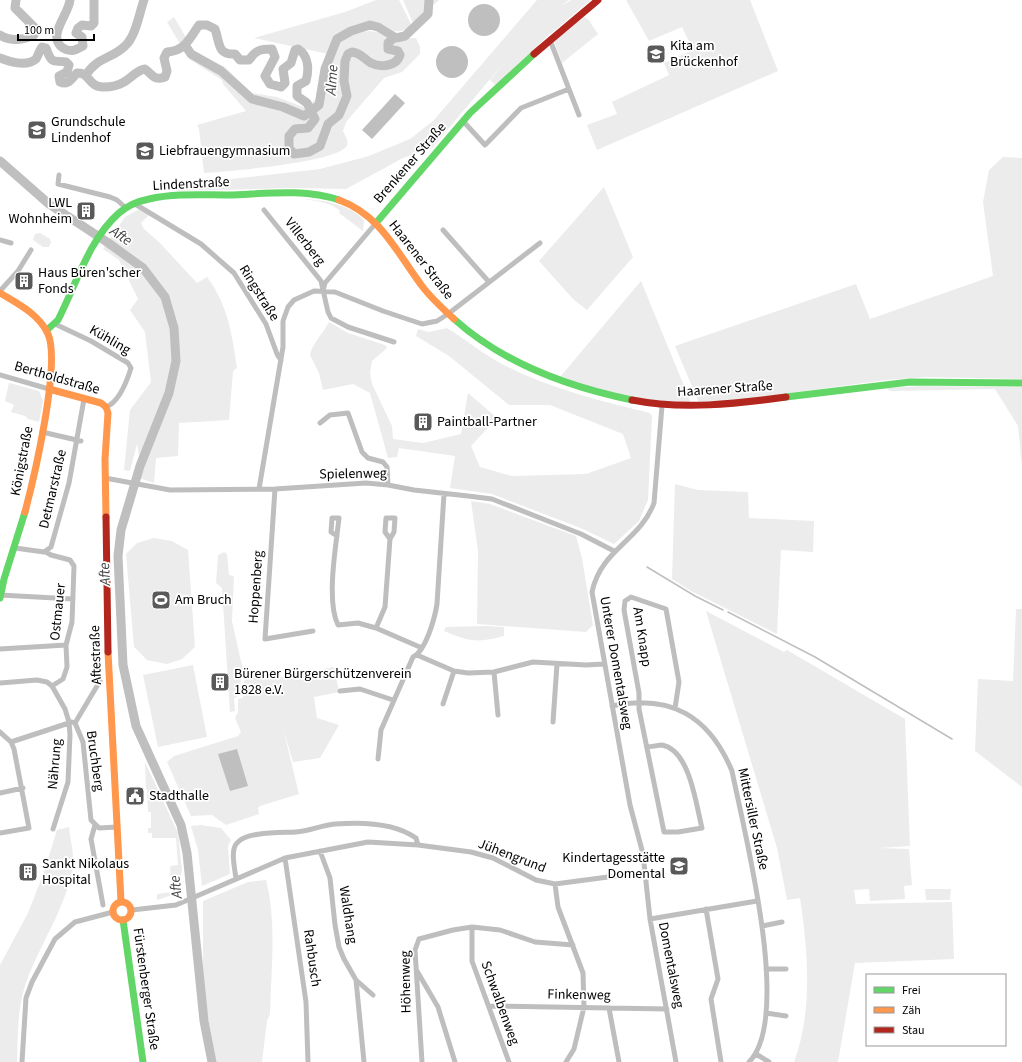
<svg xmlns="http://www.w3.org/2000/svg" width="1022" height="1062" viewBox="0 0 1022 1062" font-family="'Source Sans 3',sans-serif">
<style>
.green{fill:#ececec}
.water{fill:#bfbfbf}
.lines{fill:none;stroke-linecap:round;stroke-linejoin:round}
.stream{stroke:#bfbfbf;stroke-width:1.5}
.river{stroke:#bfbfbf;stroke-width:9}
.street{stroke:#bebebe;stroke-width:5}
.fast{stroke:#63d668;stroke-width:7}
.slow{stroke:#ff974d;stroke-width:7}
.jam{stroke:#b3261e;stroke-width:7}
.labels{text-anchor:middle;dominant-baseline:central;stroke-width:3.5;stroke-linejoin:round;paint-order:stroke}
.poi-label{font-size:14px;fill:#000;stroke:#fff;text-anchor:start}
.street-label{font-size:14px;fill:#000;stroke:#fff}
.water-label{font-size:15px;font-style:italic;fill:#444;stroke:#fff}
</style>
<rect width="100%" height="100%" fill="#fff"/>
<!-- green -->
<path class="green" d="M376 0H399L412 26C393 38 389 27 371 21 348 28 337 31 328 54L335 56 340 43 353 34 369 31 377 32 396 43 410 38H416L420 47V54L402 72 384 78 346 122 343 131C345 136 350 142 346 147 332 163 229 171 204 173L199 129 197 125 246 111 223 84 222 80 189 59 167 22 174 17 194 51 225 67 252 93 277 97 303 107 317 99 323 68 328 54 254 38 345 12Z
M403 0H439L413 23Z
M537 0H569L560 7 571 0H591L548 36 495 85 490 80 512 53 432 148 403 158 346 189 294 188 175 191 223 180 320 169 369 156 410 139 433 121Z
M626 0H750L778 71 597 150 587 125 617 114 612 102 669 75 664 63 693 50 682 27 649 41Z
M584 17 588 19 598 34 562 63 554 41Z
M1003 157 1022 158V379L925 377 886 380 746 399 699 403 675 346 856 284 870 319 993 276 983 202 989 170Z
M604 187 633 257 587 310 574 300 539 261Z
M303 199C323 200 349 204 364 220L363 231 339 213 340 211C331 202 315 201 303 199Z
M141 208 149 215 141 223 144 229 159 242 197 283 207 277C228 305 232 334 237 368L233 371 229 420 179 423 178 456 156 458 154 483 135 477 139 455 137 444 130 471 124 470 130 410 151 382 145 332 130 310 138 299 119 260 103 249 125 217Z
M40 233 50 239 51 242 49 247H43L33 240 35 234Z
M641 281 691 403 652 400 609 393 560 377Z
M329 322 348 333 385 345 387 348 372 361 370 373 372 384 392 426 393 439 423 443 461 434 468 393 497 418 471 446 480 467 512 476 586 474 631 458 623 434 550 405H509L449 356 416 336 418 329 429 332 447 328C465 339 482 353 500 363 547 388 599 401 650 413L652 416 648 500 639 521 614 544 583 529 492 494 450 488 455 456 399 448 397 457 388 458 370 393 353 384 323 390 319 373 310 355C313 342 323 334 329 322Z
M9 383 39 391 43 401 39 422 28 419 25 416 11 412 14 405 5 401Z
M922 386 1022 387V467L1018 426 995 389 889 391 888 388Z
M675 484 698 490 748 492 749 518 814 521 813 552 781 550 777 634 691 591 672 579Z
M471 501 490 504 576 536 582 558 593 625 586 632 477 624 478 551Z
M154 538 172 541 188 550 195 647 182 659 167 664 147 660 134 647 126 554 137 543Z
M224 552 227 554 229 575 234 576 232 621 243 670 238 696 234 698 235 711 230 712 222 588 216 583 218 555Z
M1016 609H1022V787L975 751 978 679 1013 681Z
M706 611 784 652 787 650 905 719 910 846 879 848 909 849 912 885 904 886 905 899 870 901 869 889 854 890 856 904 952 902 954 959 855 963 838 1062H794C813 1011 808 951 800 898L787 900 777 848Z
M487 626 504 627V636C476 643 471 642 444 631L446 627Z
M193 665 207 737 158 747 143 675Z
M334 667 339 692 314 697 317 718 339 725 320 758 293 762 283 728 299 794 260 806 258 808 259 814 226 825 212 815 191 816 167 762 174 756 238 736 241 732 235 718 238 712V699L243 698 245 672 273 679Z
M145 762 178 833 182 870 178 893 157 900V894L172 892 170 866 178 865 176 838H152V833H148V828H151V812H148L147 789H146Z
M201 825 221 828 231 840 228 846 230 874 202 886 198 850 191 826Z
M69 827C70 839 74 852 73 864 68 906 38 946 25 986 17 1011 18 1036 17 1062H0V965L28 913 44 872 57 830Z
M266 880C277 923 271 970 270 1014L267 1021 262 1062H216L203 990V901L248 882Z
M925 889H951L950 900H926Z"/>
<!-- water -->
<path class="water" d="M468 20a16 16 0 1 1 32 0a16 16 0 1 1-32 0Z
M436 62a16 16 0 1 1 32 0a16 16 0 1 1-32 0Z
M395 94 405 103 372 139 362 130Z
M237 749 248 786 230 791 218 754Z"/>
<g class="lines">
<!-- stream -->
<path class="stream" d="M647 567 695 596 723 610
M728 612 815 657 952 739"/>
<!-- river -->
<path class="river" d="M70 0C69 14 46 37 63 48 71 53 76 50 83 46L82 37 76 33 78 28 82 25 91 26 94 23V0
M0 35C11 42 23 40 34 35L35 28 15 8 16 0
M185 45 191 54 221 71 252 99 283 107 304 116 319 105 325 69 337 39 351 31 370 25 378 27 396 38 405 36 428 14 429 0
M0 58C10 62 26 67 36 59 38 56 39 51 42 47L46 48C52 65 53 60 66 62L69 65 67 72 59 76 60 82C68 86 72 78 77 73 90 72 88 87 103 87 110 87 118 86 124 82 131 78 137 70 145 69 153 75 154 81 165 77L167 71 164 58 167 52C185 51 190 38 199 25H207L215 29C220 43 217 55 235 54L240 60H249C256 50 260 49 272 49L275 57 265 76 270 84 281 87 285 83 283 69 291 63 295 50 298 49C309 56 309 70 306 81L297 86V96L307 103 315 119 308 128 295 129 289 136V148L294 154 309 152 320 146 328 124 339 115 347 96 344 81 345 61 348 54 352 52C361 53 364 59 371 63 381 68 397 66 400 55L398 51 388 49V43L395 37
M86 75C97 57 112 59 125 46 136 36 139 14 144 0
M0 161 49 204 107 242 143 268 165 297 174 328 176 361 169 393 140 466 121 530 118 556 123 665 136 726 181 825 187 853 204 1021 212 1062"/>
<!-- street -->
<path class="street" d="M550 40 579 115
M463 121 485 145 521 108 569 89
M59 175 58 184 110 197 117 200 126 208
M135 204 201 244 234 273 266 324 277 354 281 360
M264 210 321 281 328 312 331 318 348 327 394 342
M443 230 489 282
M0 240 11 243
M0 291 18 271 31 250
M323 291 325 283 376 223
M55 324 91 341 128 363 131 368C127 381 119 402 106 407
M0 375 49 389
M662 406 654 503C640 541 601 549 592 592L630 805 643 854 650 919 676 1062
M320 423 330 415 348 413 362 452 368 458 383 462 387 467 388 485
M42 432 81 441
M105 478 170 490 275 489 366 483 388 485 414 490 468 496 492 499 581 534 614 551
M259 489 283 347V321L288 307 294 300 314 291 335 292 383 311 422 324 437 321 448 314 540 243
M275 489 265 639 313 631
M337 536 331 532 332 518H339C336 546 326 601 338 625L358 623 376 628 422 648
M15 548 44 552 51 547 69 483 84 399
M46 552 51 555 70 560 74 566 72 622 66 645 67 667 63 679 52 686
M0 595 73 599
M376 628 385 607 390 539 394 532 395 518H386L385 532 390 539
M0 649 66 645
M417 655 454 671 468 673 494 672 533 662 586 665 604 664
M494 672 498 715
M0 683 37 680 47 682 52 686 65 709 69 722 70 735 68 782 53 829
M340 691 360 689 393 700
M443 704 454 671
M612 706C671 694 709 716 732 771 744 831 793 1018 749 1062
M553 722 557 664
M75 723 100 681
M0 732 11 742 14 749 29 828 0 833
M11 742 72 722 75 723 83 742 91 820 99 828 117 827
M647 747C652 747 658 745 662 745 690 750 696 805 702 828L678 832H664L639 709V693L624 610 625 601 631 597 666 609 679 682 675 708
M378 759 381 730 413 657C426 651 435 617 437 604L444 494
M0 793 23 788
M95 825 91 839 103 905
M320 851 330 878 335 925 339 947 344 959 356 980 364 1062
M285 858 306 1002 308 1062
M236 879C235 869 230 850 237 843 247 831 282 833 296 832 310 831 322 825 335 824 360 822 395 823 416 838L418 845
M555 884 558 907 583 973 584 1007 574 1049 566 1062
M706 909 718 979 711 999 721 1062
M132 910 176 905 285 858 368 842 418 845 471 852 493 858 536 880 555 884 646 872
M650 919 757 901
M762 926 782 922
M472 927V961L509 1062
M766 969H786
M417 971 438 1007 455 1062
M356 980 373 995
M489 1006 667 1009
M609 1008 619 1062
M766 1013 786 1016
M756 1054 769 1062
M22 1062 26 998 32 982 55 939 75 922 113 912
M422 1062 415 950 419 939 453 930 472 927 500 930 535 942 573 945"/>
<!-- fast -->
<path class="fast" d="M376 223 470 113 534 54
M454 319C503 363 568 387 632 400
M47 330 58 320C76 285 89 239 119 213 127 206 139 201 149 199 175 193 202 195 228 195 264 194 303 188 339 200
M786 397 910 382 1022 383
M0 598 4 579 25 512
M123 920 143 1062"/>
<!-- slow -->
<path class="slow" d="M339 200C381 215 397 253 422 286 431 298 443 309 454 319
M0 293C18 304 39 314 48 334 61 363 34 478 25 512
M49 389 101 403 106 407 108 413 105 459 106 517
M108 652 121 901
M113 911a9 9 0 1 1 18 0a9 9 0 1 1-18 0Z"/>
<!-- jam -->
<path class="jam" d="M534 54 598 0
M632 400C683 410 735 404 786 397
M106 517 108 652"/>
</g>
<!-- icons -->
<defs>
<symbol id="school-square" viewBox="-11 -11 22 22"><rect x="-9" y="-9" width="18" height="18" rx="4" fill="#595959" stroke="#fff"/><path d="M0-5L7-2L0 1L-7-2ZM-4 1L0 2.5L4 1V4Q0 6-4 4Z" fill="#fff"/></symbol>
<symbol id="building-square" viewBox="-11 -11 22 22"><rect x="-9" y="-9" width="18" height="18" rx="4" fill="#595959" stroke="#fff"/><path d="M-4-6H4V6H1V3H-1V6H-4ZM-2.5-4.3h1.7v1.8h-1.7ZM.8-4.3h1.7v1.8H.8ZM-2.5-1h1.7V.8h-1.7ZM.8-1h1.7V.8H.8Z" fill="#fff"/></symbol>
<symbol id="stadium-square" viewBox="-11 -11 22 22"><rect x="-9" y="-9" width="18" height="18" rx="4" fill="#595959" stroke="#fff"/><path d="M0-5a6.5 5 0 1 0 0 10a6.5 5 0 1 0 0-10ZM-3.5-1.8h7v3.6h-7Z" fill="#fff"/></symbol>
<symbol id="civic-square" viewBox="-11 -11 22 22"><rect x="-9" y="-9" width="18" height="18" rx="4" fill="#595959" stroke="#fff"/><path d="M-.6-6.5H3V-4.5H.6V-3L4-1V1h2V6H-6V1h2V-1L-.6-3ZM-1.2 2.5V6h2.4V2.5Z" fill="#fff"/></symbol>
</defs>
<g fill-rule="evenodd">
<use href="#school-square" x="645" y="43" width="22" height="22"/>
<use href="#school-square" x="26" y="119" width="22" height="22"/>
<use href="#school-square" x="134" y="140" width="22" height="22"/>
<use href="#building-square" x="75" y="200" width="22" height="22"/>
<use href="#building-square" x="13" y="270" width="22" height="22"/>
<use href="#building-square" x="412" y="411" width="22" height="22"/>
<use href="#stadium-square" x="150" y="589" width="22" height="22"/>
<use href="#building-square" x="209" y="671" width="22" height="22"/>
<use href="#civic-square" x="124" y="785" width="22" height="22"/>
<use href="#school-square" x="668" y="855" width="22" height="22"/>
<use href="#building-square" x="17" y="861" width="22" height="22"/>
</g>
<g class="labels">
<!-- poi labels -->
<g class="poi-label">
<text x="670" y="46">Kita am<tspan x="670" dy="16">Brückenhof</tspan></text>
<text x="51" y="122">Grundschule<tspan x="51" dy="16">Lindenhof</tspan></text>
<text x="159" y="151">Liebfrauengymnasium</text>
<text x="72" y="203" text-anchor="end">LWL<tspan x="72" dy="16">Wohnheim</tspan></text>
<text x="38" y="273">Haus Büren'scher<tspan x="38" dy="16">Fonds</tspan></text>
<text x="437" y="422">Paintball-Partner</text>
<text x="175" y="600">Am Bruch</text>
<text x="234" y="674">Bürener Bürgerschützenverein<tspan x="234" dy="16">1828 e.V.</tspan></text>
<text x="149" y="796">Stadthalle</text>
<text x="665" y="858" text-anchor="end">Kindertagesstätte<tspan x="665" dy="16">Domental</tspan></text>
<text x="42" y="864">Sankt Nikolaus<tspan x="42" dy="16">Hospital</tspan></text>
</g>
<!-- street labels -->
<g class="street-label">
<text transform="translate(410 163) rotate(-49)">Brenkener Straße</text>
<text transform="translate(191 184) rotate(-3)">Lindenstraße</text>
<text transform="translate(305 242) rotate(52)">Villerberg</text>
<text transform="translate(421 260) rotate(52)">Haarener Straße</text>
<text transform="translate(259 293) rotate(58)">Ringstraße</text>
<text transform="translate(110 340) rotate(30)">Kühling</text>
<text transform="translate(57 378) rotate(16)">Bertholdstraße</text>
<text transform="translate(725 389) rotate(-4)">Haarener Straße</text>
<text transform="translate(22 461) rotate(-79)">Königstraße</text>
<text transform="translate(353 474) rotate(-1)">Spielenweg</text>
<text transform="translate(53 489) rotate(-77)">Detmarstraße</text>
<text transform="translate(256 587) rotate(-86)">Hoppenberg</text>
<text transform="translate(58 612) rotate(-84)">Ostmauer</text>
<text transform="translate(642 637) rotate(81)">Am Knapp</text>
<text transform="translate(96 655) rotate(-92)">Aftestraße</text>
<text transform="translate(616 663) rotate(80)">Unterer Domentalsweg</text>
<text transform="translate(95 761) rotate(82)">Bruchberg</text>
<text transform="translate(55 764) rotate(-85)">Nährung</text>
<text transform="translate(753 819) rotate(78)">Mittersiller Straße</text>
<text transform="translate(512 856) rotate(21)">Jühengrund</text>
<text transform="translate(348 915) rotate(81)">Waldhang</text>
<text transform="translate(312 958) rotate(82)">Rahbusch</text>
<text transform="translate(671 965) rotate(79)">Domentalsweg</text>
<text transform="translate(406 982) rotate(-91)">Höhenweg</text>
<text transform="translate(146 989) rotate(82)">Fürstenberger Straße</text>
<text transform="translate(579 995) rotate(1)">Finkenweg</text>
<text transform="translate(500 1003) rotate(70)">Schwalbenweg</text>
</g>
<!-- water labels -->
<g class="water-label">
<text transform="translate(332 80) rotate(-86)">Alme</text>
<text transform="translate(121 236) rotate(34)">Afte</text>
<text transform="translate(105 574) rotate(-93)">Afte</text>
<text transform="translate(176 887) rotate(-96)">Afte</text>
</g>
</g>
<!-- legend -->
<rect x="866" y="974" width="140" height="72" fill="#ffffff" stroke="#999999"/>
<rect x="874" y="987" width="20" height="6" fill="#63d668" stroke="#999999"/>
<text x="902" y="994" font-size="12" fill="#000000">Frei</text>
<rect x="874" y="1007" width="20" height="6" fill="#ff974d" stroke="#999999"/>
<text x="902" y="1014" font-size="12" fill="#000000">Zäh</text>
<rect x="874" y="1027" width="20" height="6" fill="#b3261e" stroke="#999999"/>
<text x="902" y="1034" font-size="12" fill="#000000">Stau</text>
<!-- scale -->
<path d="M18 34v6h76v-6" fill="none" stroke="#000000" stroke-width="2"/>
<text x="24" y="34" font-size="12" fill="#000000" stroke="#ffffff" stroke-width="3" paint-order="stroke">100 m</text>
</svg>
